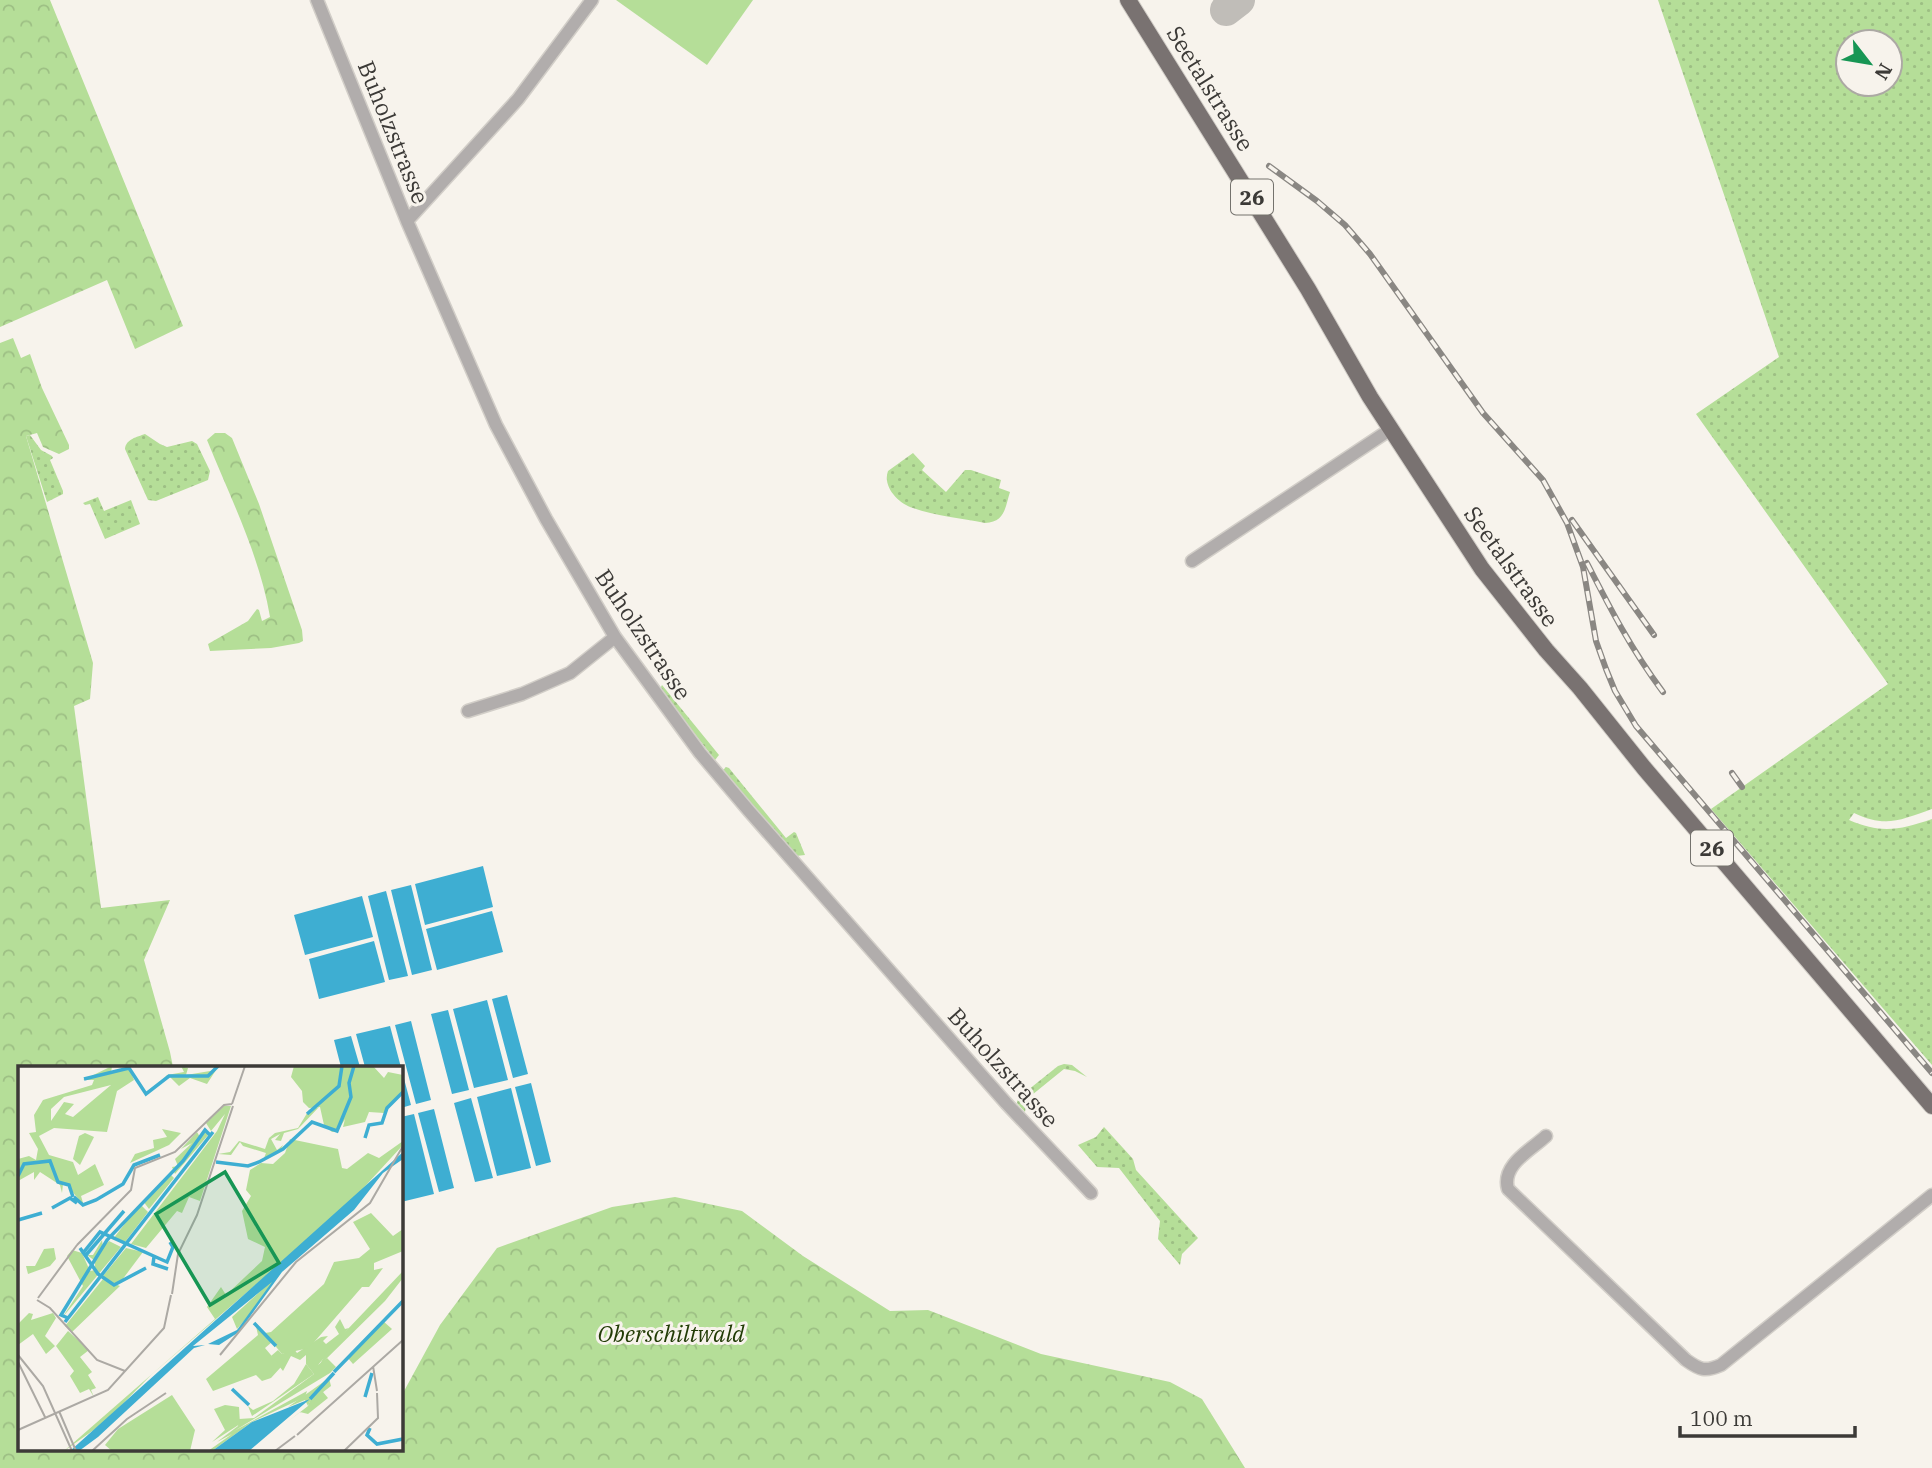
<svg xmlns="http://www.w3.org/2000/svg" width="1932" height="1468" viewBox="0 0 1932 1468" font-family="'IBM Plex Serif',serif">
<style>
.grass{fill:url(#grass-dots);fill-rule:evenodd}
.forest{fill:url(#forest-crowns)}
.garden{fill:#b5de98}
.water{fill:#3eaed2}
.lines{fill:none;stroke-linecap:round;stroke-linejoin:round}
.taxiway{stroke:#c0bdb8;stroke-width:32}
.minor-casing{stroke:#d2cec8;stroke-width:15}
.major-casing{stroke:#d2cec8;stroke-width:18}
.minor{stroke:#b1adac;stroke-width:12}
.major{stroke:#797271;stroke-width:16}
.rail-casing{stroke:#8a8783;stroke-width:6}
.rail{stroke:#f7f3ec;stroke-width:3.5;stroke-dasharray:10;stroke-linecap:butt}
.labels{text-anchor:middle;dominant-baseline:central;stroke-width:6;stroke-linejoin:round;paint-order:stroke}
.shield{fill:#f7f3ec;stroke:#74726d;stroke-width:2}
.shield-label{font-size:21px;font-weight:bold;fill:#3c3a37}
.street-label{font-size:23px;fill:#3c3a37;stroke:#f7f3ec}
.park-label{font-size:23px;font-style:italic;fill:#213b05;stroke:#f7f3ec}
.inset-river{fill:none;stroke:#3eaed2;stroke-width:3.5}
.inset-road{fill:none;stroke:#aca9a4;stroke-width:2}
.view{fill:#179654;fill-opacity:0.15;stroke:#179654;stroke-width:3.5}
.inset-edge{fill:none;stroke:#3c3a37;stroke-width:3.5}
</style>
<defs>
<pattern id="grass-dots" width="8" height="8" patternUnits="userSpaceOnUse" patternTransform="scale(1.75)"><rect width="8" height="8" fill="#b5de98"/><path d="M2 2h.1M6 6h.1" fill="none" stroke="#9dbf84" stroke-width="1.8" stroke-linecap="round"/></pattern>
<pattern id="forest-crowns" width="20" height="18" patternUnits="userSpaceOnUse" patternTransform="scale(1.75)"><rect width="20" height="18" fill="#b5de98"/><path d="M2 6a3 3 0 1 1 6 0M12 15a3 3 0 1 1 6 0" fill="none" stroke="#9dbf84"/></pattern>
</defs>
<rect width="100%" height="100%" fill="#f7f3ec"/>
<!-- grass -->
<path class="grass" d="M1658 0H1932V809C1901 820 1885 828 1854 813L1849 820C1881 834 1900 830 1932 819V1065L1711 809 1888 684 1696 414 1779 357ZM1848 42H1890V84H1848Z
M145 434 160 444 167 447 192 441 197 444 210 471 208 480 156 501 148 500 125 449C126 439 137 437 145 434Z
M30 435 41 450 52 456 53 458 50 460 63 491V494L47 502 26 436Z
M913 453 925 466 922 470 946 492 965 470H971L1001 480 999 488 1010 492C1005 508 1005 522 985 523 962 518 935 516 913 508 899 504 882 487 888 471Z
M98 497 104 511 131 500 140 524 105 539 90 504 85 505 83 503Z
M662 685 719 755 715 760 660 689Z
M726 767 729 768 786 838 794 832 796 833 805 855 796 856 723 770Z
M1064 1064 1072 1065 1087 1077 1075 1071 1064 1069 1027 1099 1025 1112 1017 1103 1018 1098 1058 1066Z
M1104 1127 1133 1159 1136 1170 1198 1238 1182 1254 1180 1265 1158 1239 1160 1221 1119 1168 1097 1167 1078 1145 1096 1137Z"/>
<!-- forest -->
<path class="forest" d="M0 0H50L183 326 135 349 107 280 0 327Z
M13 338 21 358 30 354 42 388 69 445V449L59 454 43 447 37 433 26 436 93 663 90 699 74 706 101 908 170 900 144 960 170 1052 173 1067H19V1449H401V1392L403 1393 440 1325 497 1248 612 1207 675 1197 742 1211 803 1256 890 1311 928 1310 1041 1354 1170 1382 1202 1399 1245 1468H0V343Z
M215 433H225L232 438 259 504 302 630 303 641 299 643 271 648 210 651 208 644 248 621 257 609 259 610 262 621 270 617C260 556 230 497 207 440Z"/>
<!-- garden -->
<path class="garden" d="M616 0H753L707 65Z"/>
<!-- water -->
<path class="water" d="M483 866 493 907 425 925 415 884Z
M411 885 432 970 412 975 391 890Z
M386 891 408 976 389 980 368 896Z
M362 896 373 937 305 955 294 915Z
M492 911 503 952 437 970 426 929Z
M374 941 385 982 319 999 309 959Z
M507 995 528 1074 513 1078 492 999Z
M487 1000 508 1080 474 1088 453 1009Z
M448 1010 469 1090 452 1094 431 1014Z
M411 1021 431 1100 416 1104 395 1025Z
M390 1026 411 1105 401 1108V1067H365L356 1034Z
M351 1036 360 1067H341L334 1040Z
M531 1083 551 1162 536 1166 515 1087Z
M511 1088 531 1168 497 1176 477 1097Z
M471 1098 493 1178 475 1182 454 1103Z
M434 1109 454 1188 439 1192 418 1113Z
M414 1114 434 1194 401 1202V1117Z"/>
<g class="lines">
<!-- taxiway -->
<path class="taxiway" d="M1226 10 1239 0"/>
<defs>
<path id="minor" d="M317 0 407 221 496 425 546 519 615 637 700 753 749 811 1006 1103 1091 1193
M407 221 518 99 592 0
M1192 561 1391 429
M468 711 522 694 570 673 615 637
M1546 1136C1531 1150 1501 1165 1508 1189L1686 1360C1700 1370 1705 1372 1721 1365L1932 1195"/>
<path id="major" d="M1128 0 1308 289 1370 397 1482 569 1546 650 1580 688 1644 768 1932 1106"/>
</defs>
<!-- minor casing -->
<use href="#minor" class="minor-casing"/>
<!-- major casing -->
<use href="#major" class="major-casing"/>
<!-- minor -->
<use href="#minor" class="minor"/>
<!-- major -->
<use href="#major" class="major"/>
<defs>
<path id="rail" d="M1269 166 1317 201 1345 225 1370 254 1483 413 1543 480 1567 523 1583 567 1596 641 1606 669 1615 691 1636 726 1932 1073
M1572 520 1654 635
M1587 563C1611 610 1631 649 1663 692
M1732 773 1742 787"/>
</defs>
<!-- rail casing -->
<use href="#rail" class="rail-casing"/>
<!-- rail -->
<use href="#rail" class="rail"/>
</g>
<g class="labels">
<!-- shield labels -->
<g class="shield">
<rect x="1231" y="179.5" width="42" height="35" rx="5"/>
<rect x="1691" y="830.5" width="42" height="35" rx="5"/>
</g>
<g class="shield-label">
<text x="1252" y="197">26</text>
<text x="1712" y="848">26</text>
</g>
<!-- street labels -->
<g class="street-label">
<text transform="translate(1211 88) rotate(58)">Seetalstrasse</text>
<text transform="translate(394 132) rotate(68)">Buholzstrasse</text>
<text transform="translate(1512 566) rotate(54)">Seetalstrasse</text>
<text transform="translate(644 634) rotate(56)">Buholzstrasse</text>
<text transform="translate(1004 1067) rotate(48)">Buholzstrasse</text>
</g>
<!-- park labels -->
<g class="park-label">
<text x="671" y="1333">Oberschiltwald</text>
</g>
</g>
<!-- overview -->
<g transform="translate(18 1066)">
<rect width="385" height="385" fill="#f7f3ec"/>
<path d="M206 40H213L182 135 171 131 164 147 159 145 128 182 113 178 199 65 207 48 193 65 188 57ZM301 41 280 63 266 67 263 75 257 74 262 68 253 73 259 84 265 79 262 85 246 92 248 87 225 80 222 76 213 89 200 88 212 86 221 75 247 83 251 72 257 67 280 62 291 44ZM144 63 163 67 151 79 112 97 117 88 136 82 135 74 149 71ZM187 65 191 68 157 108 154 101 160 100 157 93 174 77 163 83 179 66 182 71ZM152 108 156 112 131 143 125 135ZM122 138 130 146 107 176 95 173ZM84 174 85 181 91 175 103 181 44 252 65 220 49 190 54 184 64 187 72 205 77 204V195L69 189H75ZM108 182 125 186 101 218H94L85 210ZM85 213 102 220 54 266 47 260ZM11 247 15 248 13 254 35 247 38 252 27 270 37 280 28 288 15 268 0 279V258ZM322 253 327 263 331 262 300 299 309 292 318 301 312 307 216 365 289 325 287 331 234 356 194 385H190L214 368 199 376 220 360 221 353 236 352 296 308 288 298V289L282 294 273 290 265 305 253 290 260 284 264 288 276 283 279 287 303 271 310 270 305 275 308 278 321 268 317 261ZM365 255 374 263 335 298 329 291ZM50 265 71 284 62 291 74 306 70 309 78 322 73 324 76 331 71 323 62 327 52 310 56 305 38 280Z" fill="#b5de98"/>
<path d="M94 0 93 7 111 1 116 14 99 25 89 66 36 62 21 70 31 89 55 96 60 109 77 98 86 119 63 130 66 140 49 119 45 118 44 127 42 119 22 106 16 114V106L0 115V93L11 90 18 94 20 83 11 67 18 66 16 49 25 34 74 19 76 14H65ZM93 19 55 51 47 48 56 38 46 36 33 55V43L46 31ZM163 0 170 2 168 9 198 4 189 18 172 12 161 20 152 11 142 17 149 9 166 6ZM276 0H355L366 12 370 6 385 9V27L366 47 351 46 347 56 325 61 327 53 320 65 314 66 306 59 302 41 291 42 285 36 284 25 273 11ZM272 73 320 83 324 102 329 103 350 87 361 92 385 75V79L327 142 133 309 87 356 46 385 197 253 189 241 203 221 208 229 244 195 247 181 230 173 224 145 233 130 228 124 232 104 243 97 255 98 267 87ZM353 147 375 170 385 163V185L356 197V204L365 202 351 221H344L291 282 264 288 254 276 247 282 263 301 253 312 244 315 238 309 195 325 188 313 240 269 237 256 247 267 253 266 306 218 316 196 341 192 352 183 335 156ZM36 182 38 193 32 200 10 208 8 200H17L26 183ZM385 205V212L367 235 301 300 309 285ZM258 211 238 241 219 263 214 251ZM288 298 296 308 234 350 230 340 235 344 255 335 276 318ZM305 326 310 332 290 348 282 346 268 357 290 340 295 327ZM154 329 177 364 172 385H94L87 379 100 363ZM207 339 221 341 222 358 194 376 207 364 196 343Z" fill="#b5de98" fill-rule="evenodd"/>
<path d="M311 312 313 320 300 330 295 328 290 340 287 334 270 341Z" fill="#b5de98"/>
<path d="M67 67 76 71 62 99 55 93 61 70Z" fill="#b5de98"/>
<path d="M385 86V93L365 107 336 144 264 206 221 266 201 279 190 278 219 264 254 216 175 280 187 279 176 282 80 371 61 385H52ZM292 333 231 385H194L234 356Z" fill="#3eaed2"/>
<path class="inset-river" d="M66 13 111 2 128 28 151 10H190L200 0M289 48 321 20 324 0M347 72 351 59 364 57 369 42 385 26M198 96 230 100 241 96 265 83 294 56 319 65 333 31 331 17 336 0M0 110 6 98 32 95 40 116 51 119 55 131M56 131 65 139 78 134 105 118 116 99 142 89M34 142 52 132 59 137M0 154 24 147M62 182 80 208 96 219 128 202M65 187 82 166 149 196 155 181 152 176M68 189 106 145M136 191 135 198 150 203M50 252 43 249 89 174 165 95 187 64 192 69M47 256 195 66M236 257 258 280M316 306 385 235M214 323 231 339M347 331 354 307M292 333 316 307M352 362 349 369 359 378 385 373"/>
<path class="inset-road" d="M214 38 227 0M59 179 113 124 117 102 157 86 206 39 214 38M154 228 160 188 179 149 215 40M20 232 59 179M19 234 32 242 79 294 107 305M0 289 25 320 54 385M202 289 278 196 352 137 385 80M0 296 27 351M355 300 359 325M41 345 58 385M0 364 90 324 146 262 153 229M279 369 385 274M74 385 109 353 148 327M257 385 277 370M326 385 360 352 359 327"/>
<path class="view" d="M207 106 261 197 192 239 138 148Z"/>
<rect width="385" height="385" class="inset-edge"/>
</g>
<!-- north arrow -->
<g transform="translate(1869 63) rotate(121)"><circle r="33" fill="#f7f3ec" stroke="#aca9a4" stroke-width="2"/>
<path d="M0-5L12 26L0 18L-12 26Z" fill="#179654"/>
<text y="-10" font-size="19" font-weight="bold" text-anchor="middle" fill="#3c3a37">N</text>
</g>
<!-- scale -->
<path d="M1680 1426v10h175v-10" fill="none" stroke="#3c3a37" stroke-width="3.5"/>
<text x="1690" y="1426" font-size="21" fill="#3c3a37" stroke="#f7f3ec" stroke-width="5" paint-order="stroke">100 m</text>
</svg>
